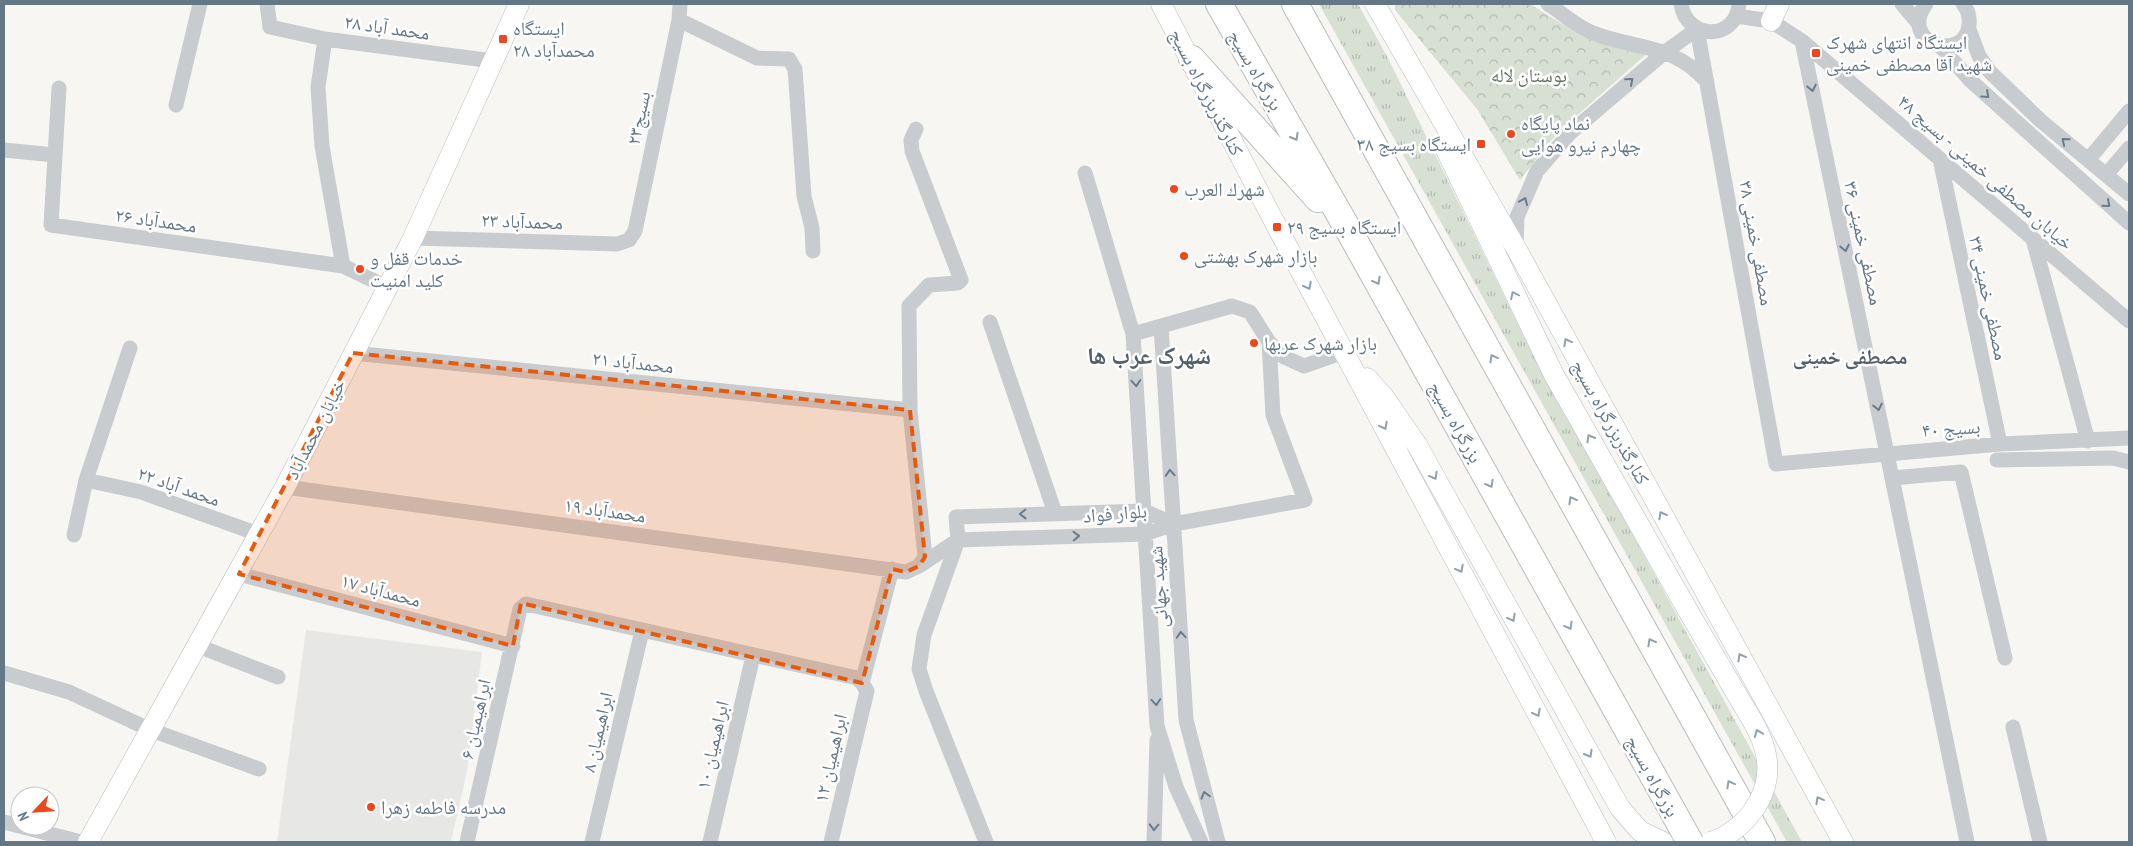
<svg xmlns="http://www.w3.org/2000/svg" width="2133" height="846" viewBox="0 0 2133 846" font-family="'PT Sans Narrow','Noto Naskh Arabic',sans-serif">
<style>
.built{fill:#e7e8e6}
.grass{fill:url(#grass-tufts)}
.park{fill:url(#park-crowns)}
.lines{fill:none;stroke-linecap:round;stroke-linejoin:round}
.secondary-casing{stroke:#b8bec2;stroke-width:21}
.highway-casing{stroke:#b8bcbf;stroke-width:28}
.street{stroke:#c9cccf;stroke-width:15}
.secondary{stroke:#fff;stroke-width:20}
.highway{stroke:#fff;stroke-width:26}
.secondary-bridge-casing{stroke:#b8bec2;stroke-width:21;stroke-linecap:butt}
.secondary-bridge{stroke:#fff;stroke-width:20}
.oneway{stroke:#687b8a}
.oneway2{stroke:#92a0aa}
.marked{fill:#e8590c;fill-opacity:0.2;stroke:#e8590c;stroke-width:4;stroke-dasharray:10 6;stroke-linejoin:round}
.poi-dot{fill:#ef461a;stroke:#fff;stroke-width:2}
.labels{text-anchor:middle;dominant-baseline:central;stroke-width:5;stroke-linejoin:round;paint-order:stroke}
.street-label{font-size:19px;fill:#637786;stroke:#fff}
.poi-label{font-size:19px;fill:#637786;stroke:#fff;text-anchor:start}
.park-label{font-size:19px;fill:#65785f;stroke:#fff}
.neighbourhood-label{font-size:20px;font-weight:bold;fill:#52606a;stroke:#fff}
.district-label{font-size:24px;font-weight:bold;fill:#52606a;stroke:#fff}
</style>
<defs>
<pattern id="grass-tufts" width="24" height="20" patternUnits="userSpaceOnUse" patternTransform="scale(1.25)"><rect width="24" height="20" fill="#d8dfd3"/><path d="M3 7l-1-3M5 7V3M7 7l1-3M15 17l-1-3M17 17v-4M19 17l1-3" fill="none" stroke="#b3bab1"/></pattern>
<pattern id="park-crowns" width="20" height="18" patternUnits="userSpaceOnUse" patternTransform="scale(1.25)"><rect width="20" height="18" fill="#d8dfd3"/><path d="M2 6a3 3 0 1 1 6 0M12 15a3 3 0 1 1 6 0" fill="none" stroke="#b3bab1"/></pattern>
</defs>
<rect width="100%" height="100%" fill="#f7f6f3"/>
<!-- built -->
<path class="built" d="M306 630 482 652 467 771 451 842H277Z"/>
<!-- grass -->
<path class="grass" d="M1319 4H1358L1389 60 1526 341 1802 842H1787Z"/>
<!-- park -->
<path class="park" d="M1395 4H1530L1583 37 1649 52 1558 132 1520 180 1477 109 1395 10Z"/>
<g class="lines">
<defs>
<path id="secondary" d="M1161 4 1277 227 1606 842
M1375 4 1516 248 1843 842
M1771 21 1779 4
M1445 148 1554 375 1683 602
M1367 378 1384 397 1417 445 1620 808 1640 831 1663 842
M88 842 285 487 413 238 519 4"/>
<path id="highway" d="M1219 4 1353 238 1690 842
M1295 4 1762 842
M1192 59 1318 199"/>
</defs>
<!-- secondary casing -->
<use href="#secondary" class="secondary-casing"/>
<!-- highway casing -->
<use href="#highway" class="highway-casing"/>
<!-- street -->
<path class="street" d="M267 4 270 27 325 39 493 61
M1548 4C1562 13 1577 27 1593 33 1637 50 1673 43 1707 82
M1681 4C1687 41 1736 41 1739 4
M1902 4 1918 23
M1926 4C1897 43 1965 64 1969 25 1970 17 1968 10 1963 4
M1736 16 1771 21 1802 41 2129 321
M679 20 757 58 789 59 795 69 804 196 812 228 813 251
M1969 29 1979 56 1990 72 2041 121 2129 194
M325 39 318 87 322 146 343 266
M1802 41 1892 478
M1941 47 1971 81 2129 223
M59 88 51 225 343 266 387 287
M176 105 200 4
M916 129 911 140 912 151 961 280 958 283 929 285 909 306 910 410 925 557 919 566
M4 150 55 155
M1940 159 2000 444
M2088 160 2129 111
M1085 173 1133 334 1157 726 1176 787 1201 842
M2106 175 2129 148
M413 238 617 244 629 240 635 231 679 20 680 4
M2033 239 2088 441
M1516 248 1517 217 1537 171 1570 133 1665 52 1697 29 1776 464 2000 444 2129 438
M990 322 1055 513
M1161 326 1186 720 1218 842
M1133 334 1232 306 1250 312 1269 342 1284 357 1304 366 1344 352
M353 353 910 410
M1997 460 2113 458 2129 462
M86 480 141 492 258 534
M285 487 906 572 919 566 958 540
M74 535 86 480 130 348
M958 540 1145 534 1174 524 1305 500 1273 415 1269 342
M239 574 513 646
M198 646 278 677
M4 673 69 692 151 730 259 769
M862 683 892 569
M2013 727 2040 842
M4 822 81 842
M467 842 520 609 526 604 857 678 862 683 867 691 831 842
M592 842 642 631
M710 842 753 656
M986 842 926 691 919 669 924 635 958 540 956 517 1144 511 1174 524
M1154 842 1157 740
M1967 842 1892 478 1961 472 2005 658"/>
<!-- secondary -->
<use href="#secondary" class="secondary"/>
<!-- highway -->
<use href="#highway" class="highway"/>
<defs>
<path id="secondary-bridge" d="M1683 602C1700 631 1717 660 1733 688 1746 711 1764 734 1767 761 1771 797 1744 831 1711 842"/>
</defs>
<!-- secondary-bridge casing -->
<use href="#secondary-bridge" class="secondary-bridge-casing"/>
<!-- secondary-bridge -->
<use href="#secondary-bridge" class="secondary-bridge"/>
</g>
<!-- one-way arrows -->
<defs><path id="oneway-chevron" d="M-2-3.5L2.5 0L-2 3.5" fill="none" stroke-width="1.6" stroke-linecap="round" stroke-linejoin="round" transform="scale(1.25)"/></defs>
<g class="oneway">
<use href="#oneway-chevron" transform="translate(1630 81) rotate(-41)"/>
<use href="#oneway-chevron" transform="translate(1812 88) rotate(78)"/>
<use href="#oneway-chevron" transform="translate(1986 95) rotate(42)"/>
<use href="#oneway-chevron" transform="translate(2065 141) rotate(-140)"/>
<use href="#oneway-chevron" transform="translate(1524 201) rotate(-67)"/>
<use href="#oneway-chevron" transform="translate(2107 204) rotate(41)"/>
<use href="#oneway-chevron" transform="translate(1845 248) rotate(78)"/>
<use href="#oneway-chevron" transform="translate(1136 383) rotate(86)"/>
<use href="#oneway-chevron" transform="translate(1878 407) rotate(78)"/>
<use href="#oneway-chevron" transform="translate(1170 473) rotate(-94)"/>
<use href="#oneway-chevron" transform="translate(1023 514) rotate(179)"/>
<use href="#oneway-chevron" transform="translate(1076 536) rotate(-2)"/>
<use href="#oneway-chevron" transform="translate(1181 635) rotate(-94)"/>
<use href="#oneway-chevron" transform="translate(1156 702) rotate(86)"/>
<use href="#oneway-chevron" transform="translate(1205 795) rotate(-106)"/>
<use href="#oneway-chevron" transform="translate(1154 827) rotate(92)"/>
</g>
<g class="oneway2">
<use href="#oneway-chevron" transform="translate(1295 137) rotate(60)"/>
<use href="#oneway-chevron" transform="translate(1377 281) rotate(61)"/>
<use href="#oneway-chevron" transform="translate(1308 286) rotate(62)"/>
<use href="#oneway-chevron" transform="translate(1514 295) rotate(-116)"/>
<use href="#oneway-chevron" transform="translate(1567 342) rotate(-119)"/>
<use href="#oneway-chevron" transform="translate(1493 358) rotate(-119)"/>
<use href="#oneway-chevron" transform="translate(1384 426) rotate(62)"/>
<use href="#oneway-chevron" transform="translate(1590 438) rotate(-120)"/>
<use href="#oneway-chevron" transform="translate(1434 476) rotate(61)"/>
<use href="#oneway-chevron" transform="translate(1490 484) rotate(61)"/>
<use href="#oneway-chevron" transform="translate(1572 500) rotate(-119)"/>
<use href="#oneway-chevron" transform="translate(1662 515) rotate(-119)"/>
<use href="#oneway-chevron" transform="translate(1460 569) rotate(62)"/>
<use href="#oneway-chevron" transform="translate(1512 618) rotate(61)"/>
<use href="#oneway-chevron" transform="translate(1569 626) rotate(61)"/>
<use href="#oneway-chevron" transform="translate(1651 642) rotate(-119)"/>
<use href="#oneway-chevron" transform="translate(1741 657) rotate(-119)"/>
<use href="#oneway-chevron" transform="translate(1537 713) rotate(62)"/>
<use href="#oneway-chevron" transform="translate(1758 733) rotate(-112)"/>
<use href="#oneway-chevron" transform="translate(1589 754) rotate(60)"/>
<use href="#oneway-chevron" transform="translate(1730 784) rotate(-119)"/>
<use href="#oneway-chevron" transform="translate(1819 800) rotate(-119)"/>
</g>
<!-- marked area -->
<path class="marked" d="M353 353 910 410 925 557 919 566 906 572 892 569 862 683 521 603 513 646 239 574Z"/>
<!-- markers -->
<g class="poi-dot">
<rect x="498" y="34" width="10" height="10" rx="2.5"/>
<rect x="1811" y="48" width="10" height="10" rx="2.5"/>
<circle cx="1511" cy="134" r="5"/>
<rect x="1476" y="139" width="10" height="10" rx="2.5"/>
<circle cx="1174" cy="189" r="5"/>
<rect x="1272" y="222" width="10" height="10" rx="2.5"/>
<circle cx="1184" cy="256" r="5"/>
<circle cx="360" cy="269" r="5"/>
<circle cx="1254" cy="343" r="5"/>
<circle cx="371" cy="807" r="5"/>
</g>
<g class="labels">
<!-- street labels -->
<g class="street-label">
<text transform="translate(387 27) rotate(8)">محمد آباد ۲۸</text>
<text transform="translate(1256 70) rotate(60)">بزرگراه بسیج</text>
<text transform="translate(1207 92) rotate(63)">کنارگذربزرگراه بسیج</text>
<text transform="translate(638 118) rotate(-78)">بسیج۲۳</text>
<text transform="translate(1986 172) rotate(41)">خیابان مصطفی خمینی - بسیج ۴۸</text>
<text transform="translate(156 220) rotate(8)">محمدآباد ۲۶</text>
<text transform="translate(522 221) rotate(2)">محمدآباد ۲۳</text>
<text transform="translate(1757 243) rotate(80)">مصطفی خمینی ۳۸</text>
<text transform="translate(1864 243) rotate(78)">مصطفی خمینی ۳۶</text>
<text transform="translate(1989 298) rotate(78)">مصطفی خمینی ۳۴</text>
<text transform="translate(633 362) rotate(6)">محمدآباد ۲۱</text>
<text transform="translate(1456 422) rotate(61)">بزرگراه بسیج</text>
<text transform="translate(1611 422) rotate(61)">کنارگذربزرگراه بسیج</text>
<text transform="translate(1951 428) rotate(-4)">بسیج ۴۰</text>
<text transform="translate(315 429) rotate(-63)">خیابان محمدآباد</text>
<text transform="translate(179 486) rotate(19)">محمد آباد ۲۲</text>
<text transform="translate(605 510) rotate(8)">محمدآباد ۱۹</text>
<text transform="translate(1115 513) rotate(-5)">بلوار فواد</text>
<text transform="translate(1158 587) rotate(-94)">شهید جهانی</text>
<text transform="translate(381 590) rotate(15)">محمدآباد ۱۷</text>
<text transform="translate(475 719) rotate(-77)">ابراهیمیان ۶</text>
<text transform="translate(597 732) rotate(-77)">ابراهیمیان ۸</text>
<text transform="translate(712 745) rotate(-77)">ابراهیمیان ۱۰</text>
<text transform="translate(830 758) rotate(-77)">ابراهیمیان ۱۲</text>
<text transform="translate(1653 776) rotate(61)">بزرگراه بسیج</text>
</g>
<!-- poi labels -->
<g class="poi-label">
<text x="513" y="28">ایستگاه<tspan x="513" dy="22">محمدآباد ۲۸</tspan></text>
<text x="1826" y="42">ایستگاه انتهای شهرک<tspan x="1826" dy="22">شهید آقا مصطفی خمینی</tspan></text>
<text x="1521" y="123">نماد پایگاه<tspan x="1521" dy="22">چهارم نیرو هوایی</tspan></text>
<text x="1471" y="144" text-anchor="end">ایستگاه بسیج ۳۸</text>
<text x="1184" y="189">شهرك العرب</text>
<text x="1287" y="227">ایستگاه بسیج ۲۹</text>
<text x="1194" y="256">بازار شهرک بهشتی</text>
<text x="370" y="258">خدمات قفل و<tspan x="370" dy="22">کلید امنیت</tspan></text>
<text x="1264" y="343">بازار شهرک عربها</text>
<text x="381" y="807">مدرسه فاطمه زهرا</text>
</g>
<!-- park labels -->
<g class="park-label">
<text x="1529" y="75">بوستان لاله</text>
</g>
<!-- neighbourhood labels -->
<g class="neighbourhood-label">
<text x="1850" y="357">مصطفی خمینی</text>
</g>
<!-- district labels -->
<g class="district-label">
<text x="1149" y="355">شهرک عرب ها</text>
</g>
</g>
<!-- border -->
<rect width="2133" height="846" fill="none" stroke="#637786" stroke-width="10"/>
<!-- north arrow -->
<g transform="translate(35 811) rotate(245)"><circle r="24" fill="#ffffff" stroke="#c1c9cf"/>
<path d="M0-4L9 19L0 12L-9 19Z" fill="#ef461a"/>
<text y="-8" font-size="14" font-weight="bold" text-anchor="middle" fill="#637786">N</text>
</g>
</svg>
